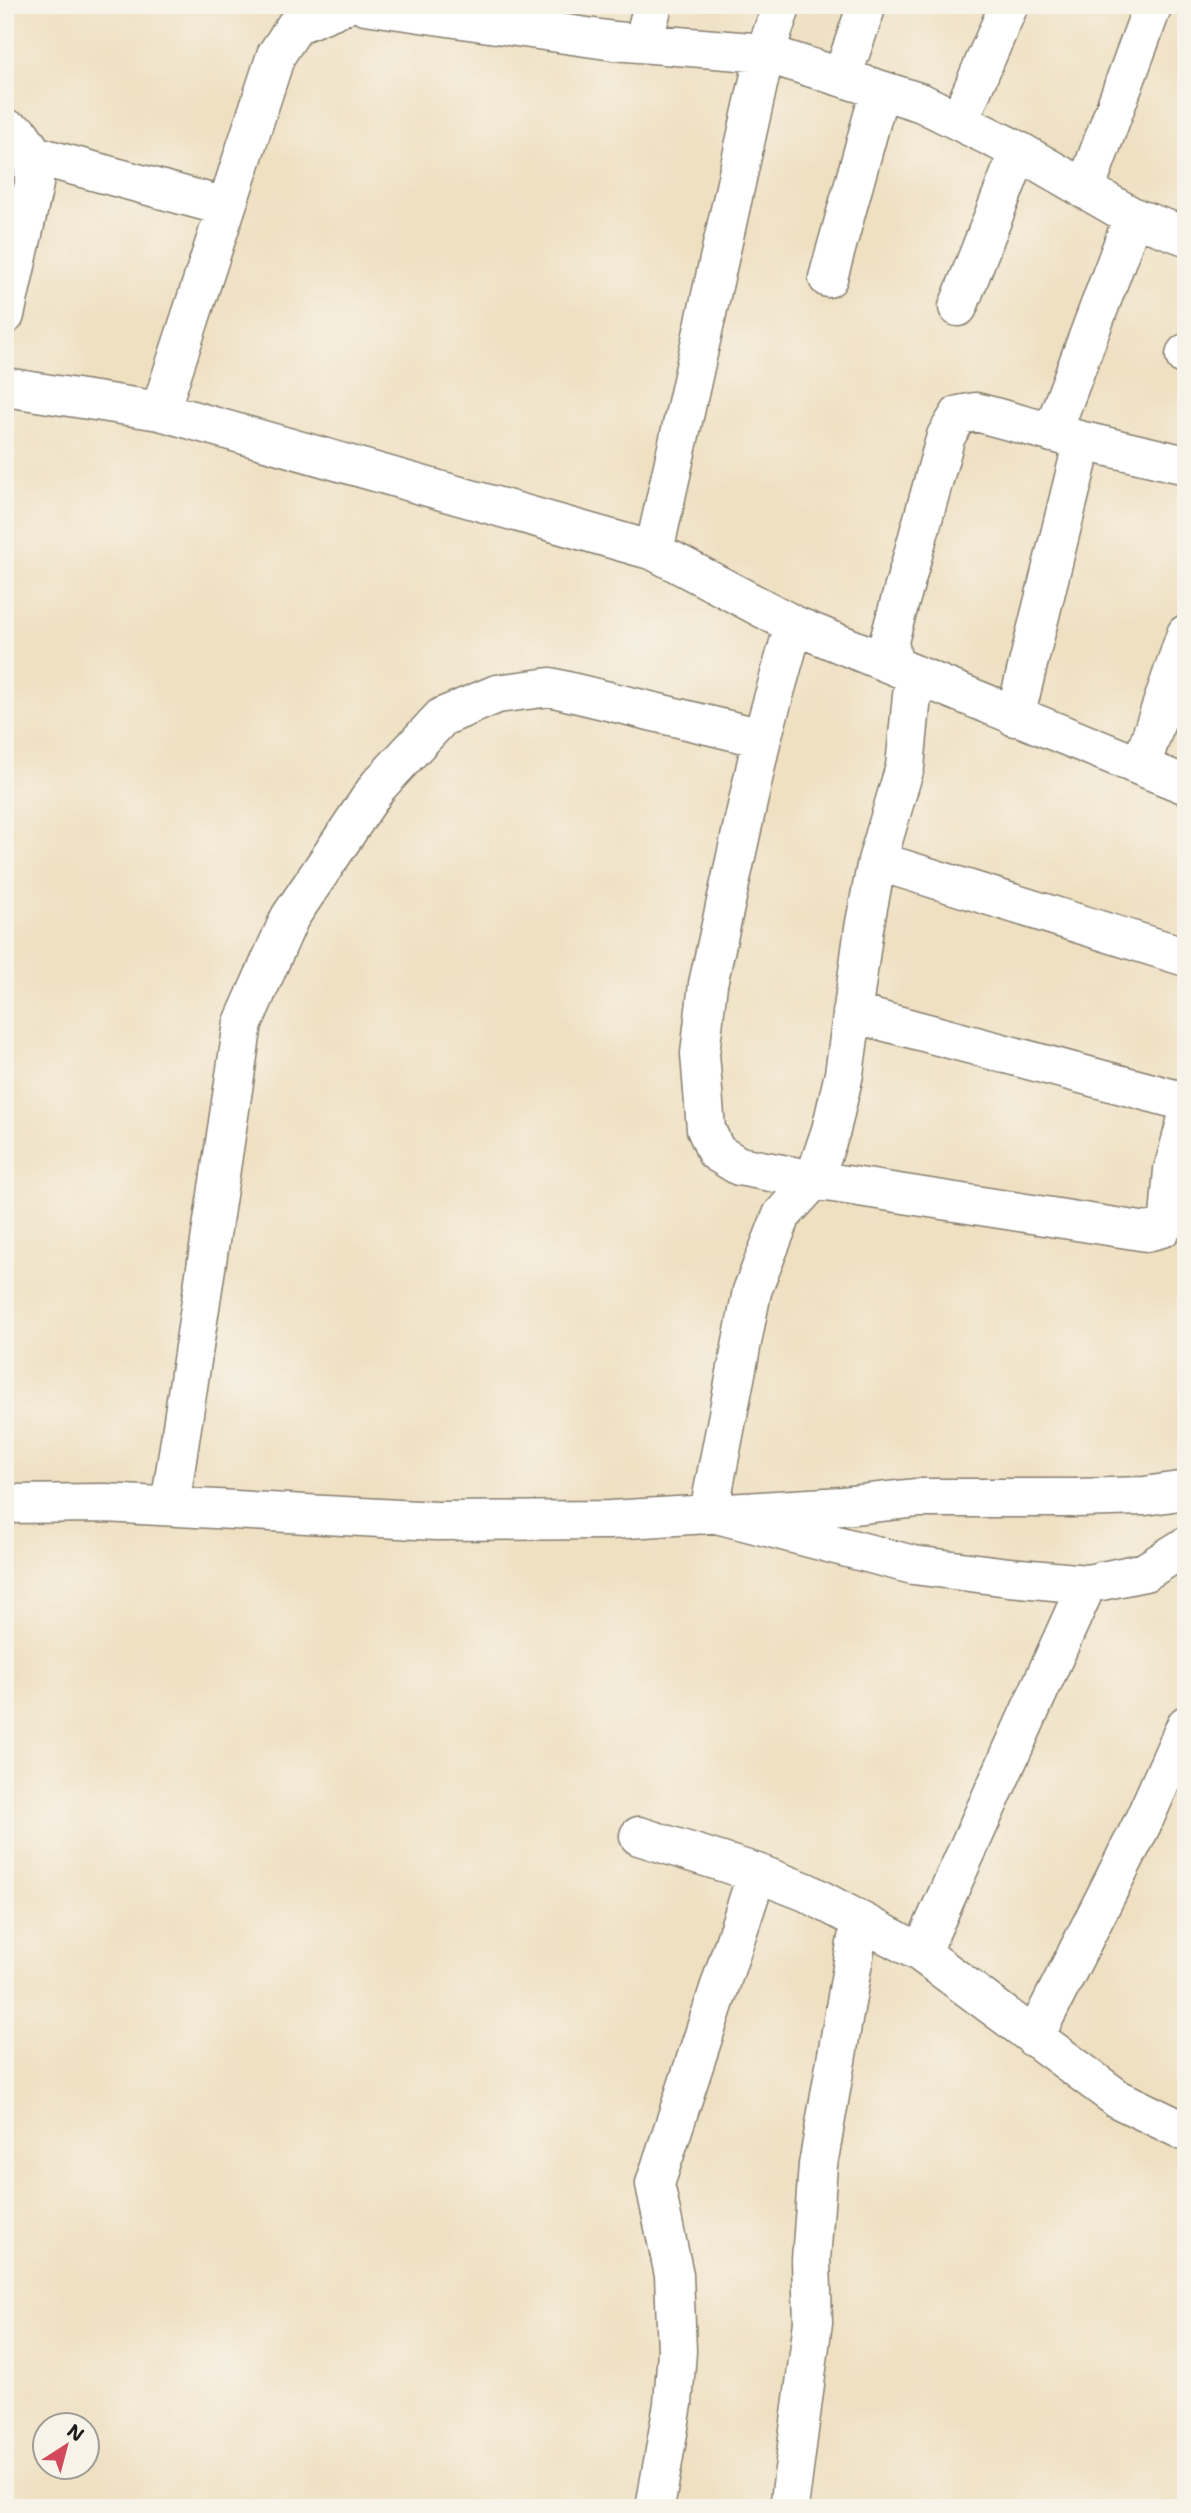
<svg xmlns="http://www.w3.org/2000/svg" width="1191" height="2513" viewBox="0 0 1191 2513" font-family="'Shantell Sans',sans-serif">
<style>
.lines{fill:none;stroke-linecap:round;stroke-linejoin:round}
.minor-casing{stroke:#867e6f;stroke-width:41}
.minor{stroke:#fff;stroke-width:38}
</style>
<rect width="100%" height="100%" fill="#f7f3e8"/>
<filter id="ink" filterUnits="userSpaceOnUse"><feTurbulence type="fractalNoise" baseFrequency=".0143" numOctaves="2"/><feDisplacementMap in="SourceGraphic" scale="14" xChannelSelector="R" yChannelSelector="G"/><feConvolveMatrix kernelMatrix="1 2 1 2 8 2 1 2 1" color-interpolation-filters="sRGB"/></filter>
<filter id="wash" filterUnits="userSpaceOnUse"><feTurbulence type="fractalNoise" baseFrequency=".00686" numOctaves="4" result="noise"/><feDisplacementMap in="SourceGraphic" scale="28" xChannelSelector="R" yChannelSelector="G"/><feGaussianBlur stdDeviation="1.57" result="paint"/><feColorMatrix in="noise" values="0 0 0 0 0 0 0 0 0 0 0 0 0 0 0 0 0 1.4 0 .05"/><feComposite in="paint" operator="in"/></filter>
<g filter="url(#wash)">
<rect width="100%" height="100%" fill="#efe0c2"/>
</g>
<g filter="url(#ink)">
<g class="lines">
<defs>
<path id="minor" d="M365 5 614 41 765 53 922 103 1019 151 1133 217 1186 236
M643 43 653 5
M842 77 867 5
M959 121 1009 5
M5 128 21 135 34 155V184L5 315
M34 155 226 207
M1085 190 1153 5
M828 278 880 90
M958 307 1019 151
M1185 356 1186 353
M5 387 160 411 654 551 794 625 1186 785
M160 411 276 55 296 25 345 5
M1052 433 1133 217
M654 551 765 53 782 5
M794 625 762 738 708 984 700 1054 706 1129 716 1152 739 1166 814 1180 1147 1232 1162 1228 1169 1218 1173 1170 1186 1122
M912 674 893 664 889 641 946 436 959 415 976 412 1083 441 1186 465
M914 675 905 767 877 861 864 928 844 1074 831 1130 814 1180 782 1215 752 1291 709 1512 913 1565 1009 1577 1087 1584
M1015 717 1083 441
M1141 766 1186 634
M877 861 1186 957
M852 1013 1186 1102
M5 1504 105 1503 436 1521 610 1520 843 1506 917 1498H1077L1145 1496 1186 1490
M170 1506 243 1023 290 917 378 786 442 717 497 694 550 687 762 738
M639 1836 757 1873 806 1892 921 1953 1118 2099 1186 2132
M921 1953 1087 1584 1145 1572 1186 1546
M1034 2038 1143 1822 1186 1725
M655 2508 673 2404 677 2351 674 2275 655 2184 757 1873
M789 2508 813 2322 811 2260 818 2165 860 1921"/>
</defs>
<!-- minor casing -->
<use href="#minor" class="minor-casing"/>
<!-- minor -->
<use href="#minor" class="minor"/>
</g>
</g>
<!-- margin -->
<rect width="1191" height="2513" fill="none" stroke="#f7f3e8" stroke-width="28"/>
<!-- north arrow -->
<g transform="translate(66 2446) rotate(36)"><circle r="33" fill="#f7f3e8" stroke="#9f9d96" stroke-width="2"/>
<path d="M0-5L12 26L0 18L-12 26Z" fill="#d1495b"/>
<text y="-10" font-size="19" font-weight="bold" text-anchor="middle" fill="#1c1c1c">N</text>
</g>
</svg>
